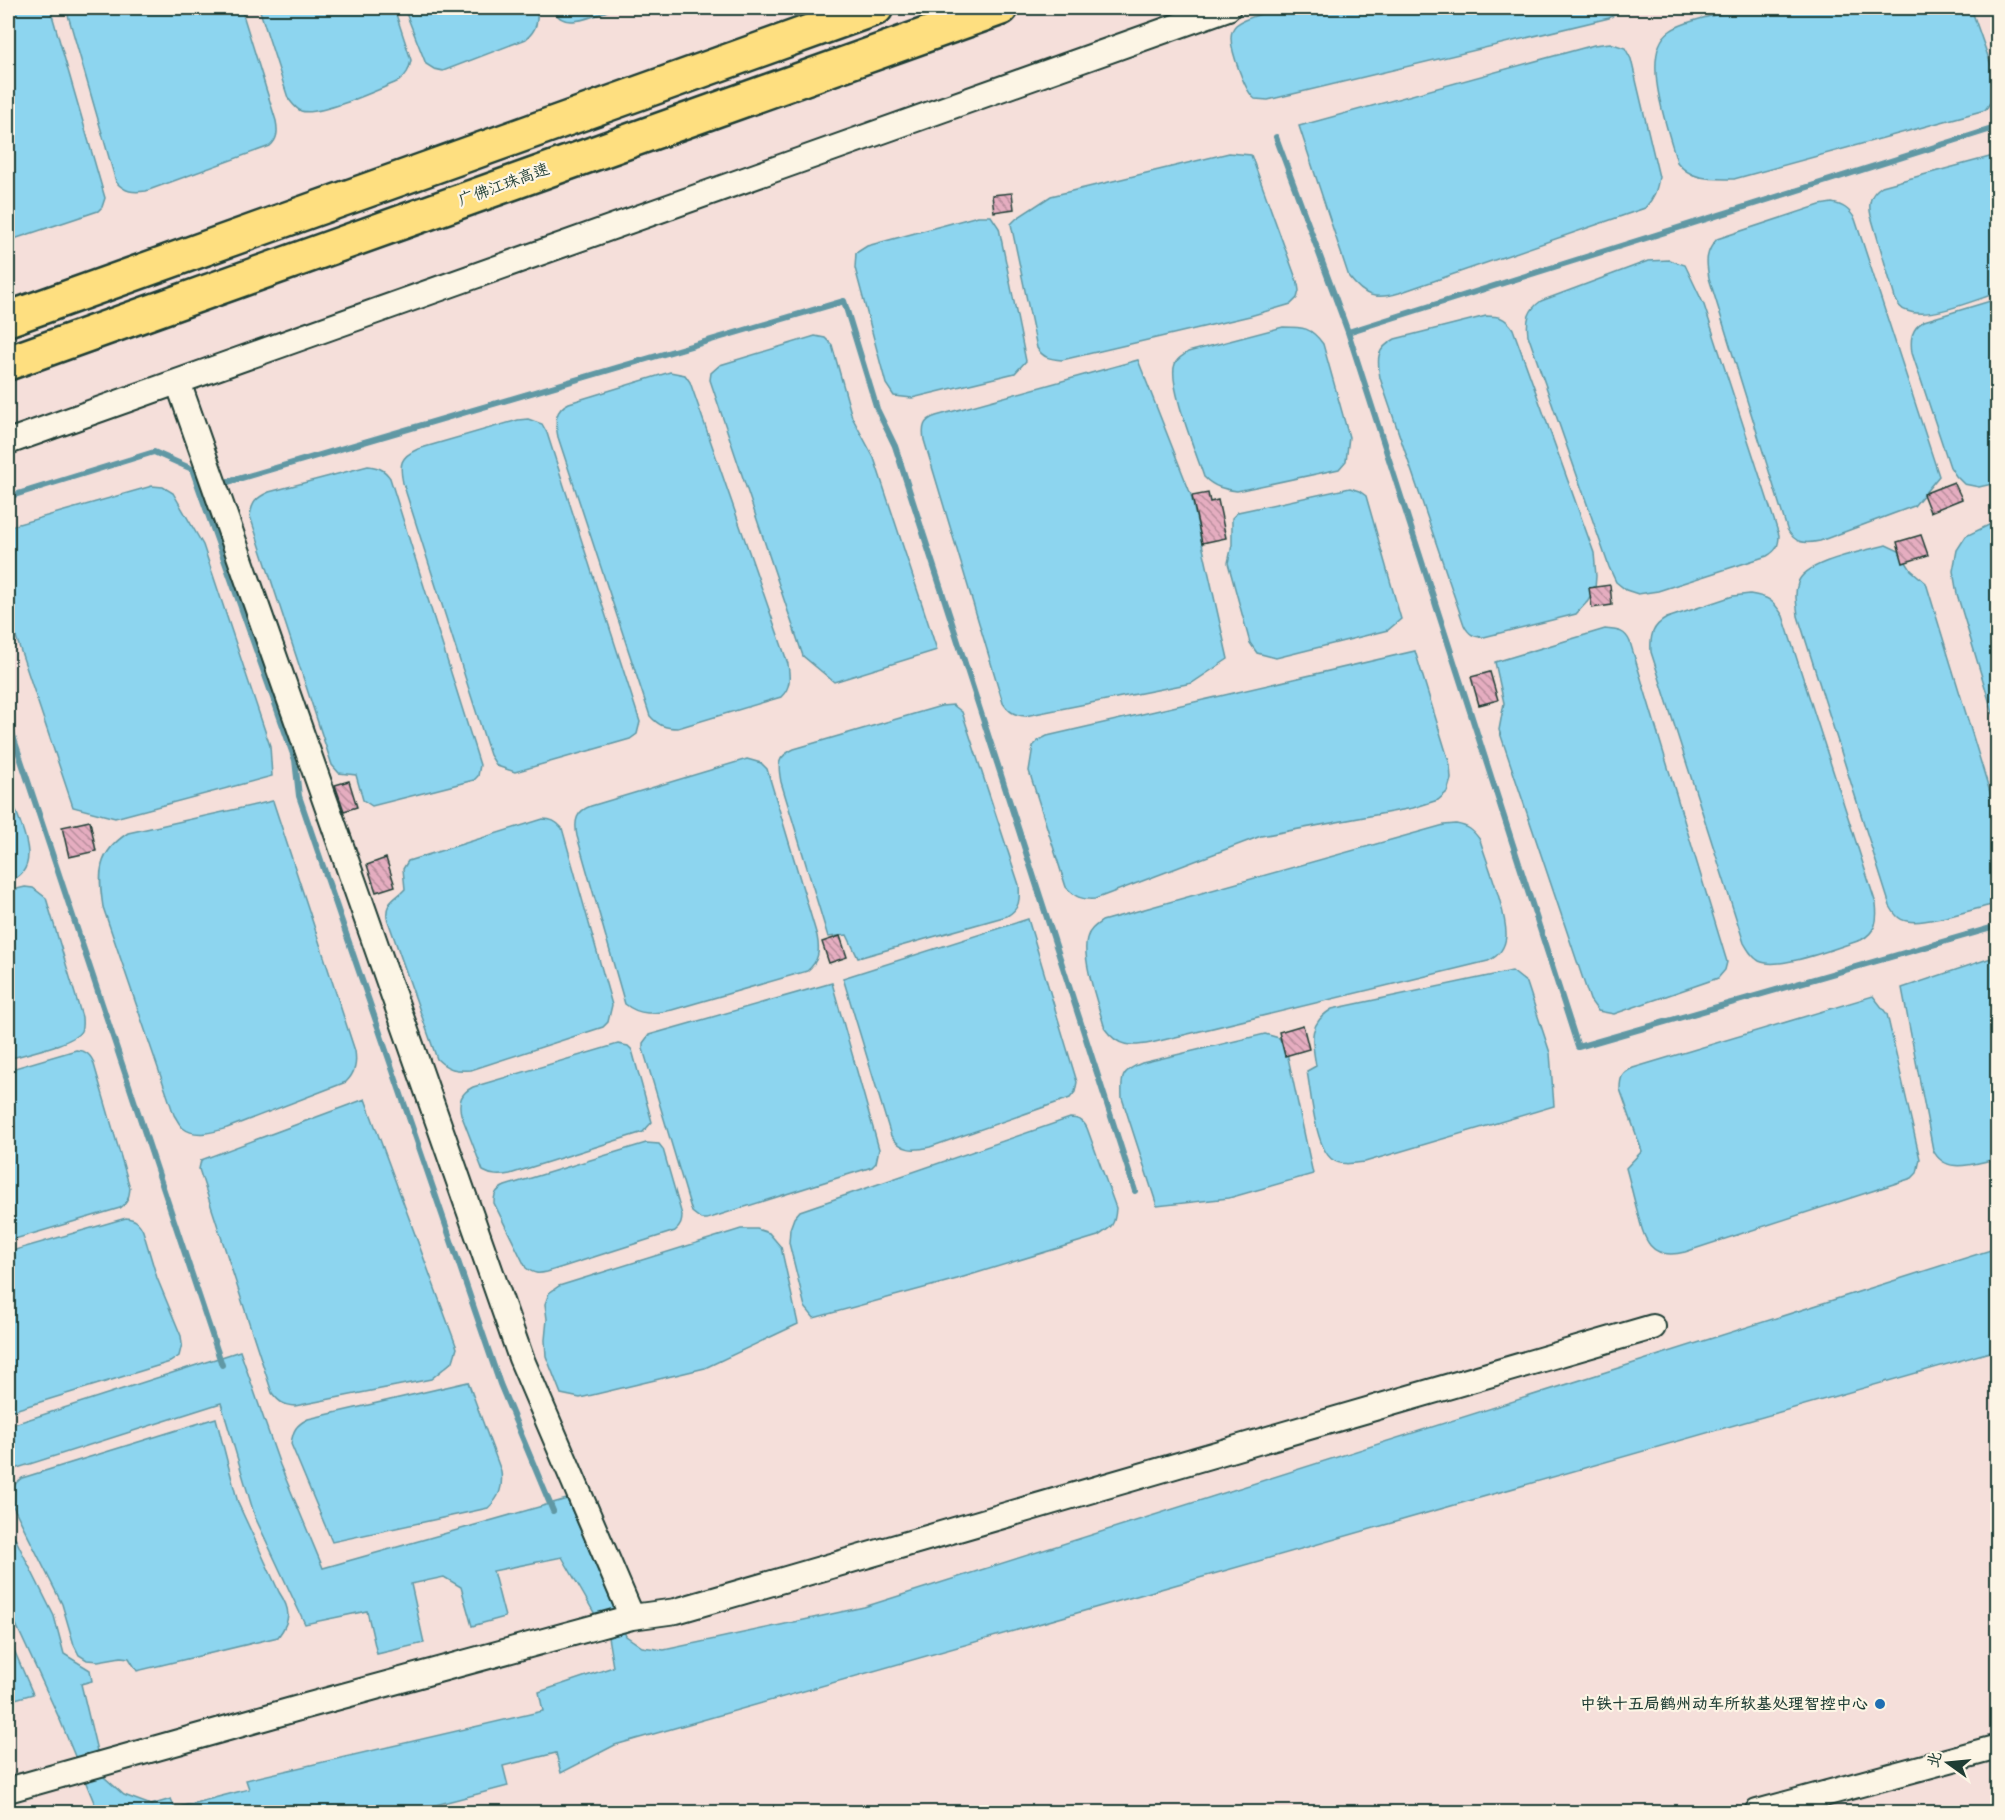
<svg xmlns="http://www.w3.org/2000/svg" width="2005" height="1820" viewBox="0 0 2005 1820" font-family="'Balsamiq Sans','LXGW WenKai TC',sans-serif">
<style>
.water{fill:#8dd5ef;stroke:#6198a4;stroke-width:1.5}
.lines{fill:none;stroke-linecap:round;stroke-linejoin:round}
.stream{stroke:#6198a4;stroke-width:6}
.building{fill:url(#building-back-hatch);stroke:#1f3d34;stroke-width:1.5}
.minor-casing{stroke:#1f3d34;stroke-width:28}
.highway-casing{stroke:#1f3d34;stroke-width:38}
.minor{stroke:#fcf5e5;stroke-width:24}
.highway{stroke:#fedf80;stroke-width:33}
.poi-dot{fill:#1f6fb2;stroke:#fcf5e5;stroke-width:2}
.labels{text-anchor:middle;dominant-baseline:central;stroke-width:4.5;stroke-linejoin:round;paint-order:stroke}
.street-label{font-size:16px;fill:#1f3d34;stroke:#fcf5e5}
.poi-label{font-size:16px;font-weight:bold;fill:#1f3d34;stroke:#fcf5e5;text-anchor:end}
</style>
<defs>
<pattern id="building-back-hatch" width="6" height="6" patternUnits="userSpaceOnUse" patternTransform="scale(1.5)"><rect width="6" height="6" fill="#e5adc0"/><path d="M-1 5l2 2M0 0l6 6M5-1l2 2" fill="none" stroke="#b98e9d"/></pattern>
</defs>
<rect width="100%" height="100%" fill="#f5dfda"/>
<filter id="ink" filterUnits="userSpaceOnUse"><feTurbulence type="fractalNoise" baseFrequency=".0167" numOctaves="2"/><feDisplacementMap in="SourceGraphic" scale="12" xChannelSelector="R" yChannelSelector="G"/><feConvolveMatrix kernelMatrix="1 2 1 2 8 2 1 2 1" color-interpolation-filters="sRGB"/></filter>
<g filter="url(#ink)">
<!-- water -->
<path class="water" d="M8 8H50L105 198 102 207 98 211 8 241Z
M66 8H241L276 121C278 131 278 139 270 146L146 191C133 193 125 192 116 182Z
M259 8H394L411 60C409 70 407 75 399 81 380 89 319 117 301 111 295 108 292 103 288 98Z
M404 8H537C538 21 537 30 526 39L443 71 434 69 426 64Z
M553 8H615C598 14 562 34 553 8Z
M1281 8H1621L1616 14 1609 18 1268 100 1255 99C1245 92 1231 51 1231 38 1231 33 1233 28 1236 25 1245 17 1269 12 1281 8Z
M1745 8H1971L1996 79C1996 92 1993 100 1985 110L1734 179C1712 179 1691 181 1677 162 1669 132 1638 53 1670 31 1685 20 1726 13 1745 8Z
M1610 43 1625 48 1631 59 1659 177C1657 190 1654 198 1645 208L1399 293C1375 300 1365 297 1349 277L1299 126 1594 45Z
M1229 153 1251 155 1298 284 1299 291 1297 298 1291 304 1250 316 1062 360C1050 359 1043 358 1037 348L1011 224 1017 218 1051 196Z
M1997 155V293C1974 300 1930 320 1907 311 1900 309 1898 304 1895 298L1871 216C1868 203 1870 194 1882 186Z
M1832 203C1843 205 1849 209 1855 219L1939 476 1914 506 1820 541C1805 544 1795 544 1787 529L1709 278C1706 262 1705 252 1717 239L1820 205Z
M978 216H991L999 228 1026 361 1015 373 912 398 894 396 886 384 855 268 856 253 867 246Z
M1669 260 1685 265 1704 305 1779 535C1779 546 1776 551 1767 556L1658 591 1638 594 1626 590 1616 582 1609 567 1528 335C1526 320 1528 310 1541 301L1648 261Z
M1997 299V483L1979 487 1964 484 1956 476 1950 467 1912 353C1910 339 1911 329 1924 321Z
M1486 316C1499 316 1505 317 1513 329L1594 553 1596 576 1595 589 1588 601 1576 614 1484 637C1474 637 1469 635 1464 625L1380 378C1377 358 1376 349 1395 339Z
M1283 327C1303 327 1311 327 1323 344L1349 437 1346 461 1339 469 1237 491C1223 489 1214 487 1204 477 1197 455 1167 383 1175 364 1177 358 1183 356 1188 352Z
M815 336 825 338 832 345 852 417 874 458 937 650 834 682 803 656 710 380 711 373 720 365Z
M1138 360 1191 495 1228 659 1192 683 1025 716C1014 715 1009 712 1003 703L924 440C922 428 923 420 936 416Z
M670 372 685 375 690 382 788 664C790 677 791 688 781 697L678 728C665 728 659 726 650 716L558 437C555 422 554 410 569 403Z
M528 419 542 424 547 433 640 722 637 734 630 739 515 772 497 766 490 755 403 483C399 464 400 457 418 449L518 420Z
M368 466C378 467 384 469 390 478L480 765 478 776 474 780 372 806 363 800 356 775 339 773 332 765 250 516C252 502 256 498 269 492Z
M152 486 163 487 173 493 203 545 270 746 272 776 115 818 73 807 8 613V527Z
M1350 488 1359 491 1366 496 1401 619 1388 630 1276 658 1257 653 1250 643 1228 563 1232 545V518L1238 512Z
M1997 521H1998L1997 727 1957 594 1953 571 1957 550 1966 536Z
M1886 545 1899 551 1911 570 1926 583 1997 815V902L1991 905C1971 910 1926 925 1907 921 1898 920 1894 913 1890 906L1798 616C1797 605 1794 594 1798 583 1804 561 1865 551 1886 545Z
M1750 594C1769 597 1773 600 1783 616L1876 904C1878 921 1876 932 1861 940 1838 947 1779 971 1759 961 1752 957 1748 950 1744 943L1651 652C1650 636 1652 626 1667 618L1733 596Z
M1605 629C1617 630 1625 630 1630 642L1727 962 1725 970 1718 978 1614 1014 1598 1011 1590 1000 1499 730 1504 703 1495 662Z
M1415 651 1450 765 1451 779 1447 792 1438 800 1413 808 1261 836 1095 899C1081 900 1075 897 1066 887L1029 771 1033 746 1039 740 1047 736Z
M953 705 962 712 1019 885C1020 899 1020 909 1007 916L858 958 847 935 828 937 781 782C778 765 776 757 794 749L941 706Z
M747 759 761 763 767 769 817 936C820 951 819 961 807 971L672 1010C654 1014 640 1016 625 1004L577 836C574 821 576 811 591 806Z
M8 791C17 817 48 870 8 881Z
M273 801 355 1051C357 1064 355 1073 346 1082L227 1128C214 1132 195 1138 183 1128 179 1125 177 1119 174 1115L103 907C98 873 97 853 128 833Z
M543 819C551 819 556 821 562 828L612 1005 608 1022 603 1027 471 1070C456 1071 448 1070 437 1059L387 918C385 901 395 900 405 889L403 869 408 861Z
M1456 824C1468 826 1473 830 1480 840 1487 863 1507 913 1506 936 1505 948 1499 956 1488 961L1151 1043C1131 1047 1118 1047 1105 1029 1099 1007 1081 959 1087 938 1089 930 1095 926 1102 921L1444 825Z
M25 887 33 888 46 898 82 1017C82 1021 83 1027 81 1031 74 1044 23 1054 8 1059V891Z
M1028 919 1077 1082 1075 1092 1070 1098 930 1147C913 1151 902 1151 891 1136L843 978Z
M1997 956V1159C1974 1163 1946 1176 1933 1150L1902 988Z
M1512 971 1527 983 1550 1053 1554 1106 1365 1162C1355 1163 1341 1166 1333 1160 1315 1149 1311 1092 1307 1071L1316 1066C1312 1041 1307 1024 1332 1009Z
M832 983 879 1149 876 1163 872 1167 707 1219H701L692 1212 643 1049V1043L649 1035Z
M1873 996 1887 1014 1920 1159 1917 1173 1912 1178 1685 1252C1649 1261 1644 1239 1637 1210 1633 1196 1630 1182 1626 1168L1642 1151 1620 1089C1620 1077 1622 1073 1633 1068Z
M1265 1034 1279 1038 1286 1048 1313 1174 1229 1198 1157 1206 1122 1098C1121 1077 1121 1071 1142 1063Z
M618 1044 628 1046 632 1050 652 1122 643 1132 510 1174C499 1176 492 1176 483 1171L461 1114C458 1101 461 1093 473 1087Z
M76 1050C85 1051 89 1053 93 1061L130 1188C129 1197 128 1203 120 1208L8 1241V1070Z
M365 1099 457 1348 453 1361 431 1379 295 1406C283 1405 279 1402 272 1393L199 1169 201 1160Z
M1070 1118C1078 1118 1083 1120 1087 1128L1116 1208C1115 1225 1112 1227 1098 1236L957 1279 814 1318 805 1307 789 1243 790 1229 794 1218 800 1211Z
M646 1143 659 1144 663 1149 682 1215C682 1222 681 1226 675 1231L547 1272C538 1274 534 1274 526 1268L494 1203C494 1194 496 1190 505 1186Z
M126 1218C135 1219 139 1222 143 1231L157 1278 181 1336 182 1344 179 1356 170 1362 8 1412V1252Z
M741 1229H757L769 1233 781 1247 798 1324 705 1368 580 1398 561 1394 546 1356 545 1340 547 1319 545 1304 549 1293 559 1286Z
M1997 1248V1350L615 1745 561 1773 556 1753 503 1766 508 1786 409 1812H98L60 1720 8 1607V1524L54 1616 64 1654 90 1670 92 1681 81 1684 103 1776 124 1795 151 1805 171 1799 175 1808 249 1789 246 1780 543 1711 539 1692 613 1667 608 1637 562 1557 493 1571 505 1617 472 1626 461 1587 444 1577 411 1584 424 1643 377 1654 367 1611 305 1624 255 1517 221 1403 14 1469 8 1494V1426L240 1351 280 1465 323 1568 567 1499 626 1636 642 1647 664 1650 864 1607Z
M468 1382 501 1471C503 1487 500 1497 488 1508L332 1542 291 1444C293 1430 296 1425 308 1419Z
M216 1418 238 1503 279 1592C291 1610 291 1620 278 1637L137 1671 129 1658 121 1657 98 1661 87 1660 79 1655 74 1645 62 1604 11 1502C11 1490 12 1485 22 1478Z
M8 1636 33 1694 8 1701Z"/>
<g class="lines">
<!-- stream -->
<path class="stream" d="M1276 137 1348 332 1578 1047 1998 926
M1348 332 1998 127
M221 484 844 301 877 409 895 446 1135 1191
M8 497 154 452 192 469 295 760 299 796 500 1384 553 1511
M8 721 222 1365"/>
</g>
<!-- building -->
<path class="building" d="M1012 193 1014 209 994 212 992 195Z
M1954 482 1962 499 1930 512 1923 494Z
M1208 493 1210 502 1218 500 1226 538 1202 543 1192 496Z
M1921 535 1928 555 1903 563 1897 542Z
M1610 585 1612 605 1592 608 1589 588Z
M1490 672 1498 700 1479 705 1471 677Z
M349 781 357 807 344 811 335 785Z
M90 821 96 851 69 857 62 827Z
M386 858 395 886 376 892 367 865Z
M840 936 847 957 829 963 822 942Z
M1303 1025 1309 1049 1285 1056 1279 1032Z"/>
<g class="lines">
<defs>
<path id="minor" d="M178 382 521 1358 632 1617
M8 442 1228 8
M8 1790 306 1706 632 1617 676 1611 1653 1327
M1757 1812 1998 1747"/>
<path id="highway" d="M8 319 876 8
M8 363 1001 8"/>
</defs>
<!-- minor casing -->
<use href="#minor" class="minor-casing"/>
<!-- highway casing -->
<use href="#highway" class="highway-casing"/>
<!-- minor -->
<use href="#minor" class="minor"/>
<!-- highway -->
<use href="#highway" class="highway"/>
</g>
</g>
<!-- markers -->
<circle class="poi-dot" cx="1880" cy="1704" r="6"/>
<g class="labels">
<!-- street labels -->
<g class="street-label">
<text transform="translate(504 185) rotate(-20)">广佛江珠高速</text>
</g>
<!-- poi labels -->
<g class="poi-label">
<text x="1868" y="1704">中铁十五局鹤州动车所软基处理智控中心</text>
</g>
</g>
<!-- margin -->
<rect width="2005" height="1820" fill="none" stroke="#fcf5e5" stroke-width="30"/>
<rect x="15" y="15" width="1975" height="1790" fill="none" stroke="#1f3d34" stroke-width="2" filter="url(#ink)"/>
<!-- north arrow -->
<g transform="translate(1948 1763) rotate(285)" stroke="#fcf5e5" stroke-width="4.5" paint-order="stroke">
<path d="M0-4.5L10 22L0 15L-10 22Z" fill="#1f3d34"/>
<text y="-9" font-size="16" font-weight="bold" text-anchor="middle" fill="#1f3d34">北</text>
</g>
</svg>
